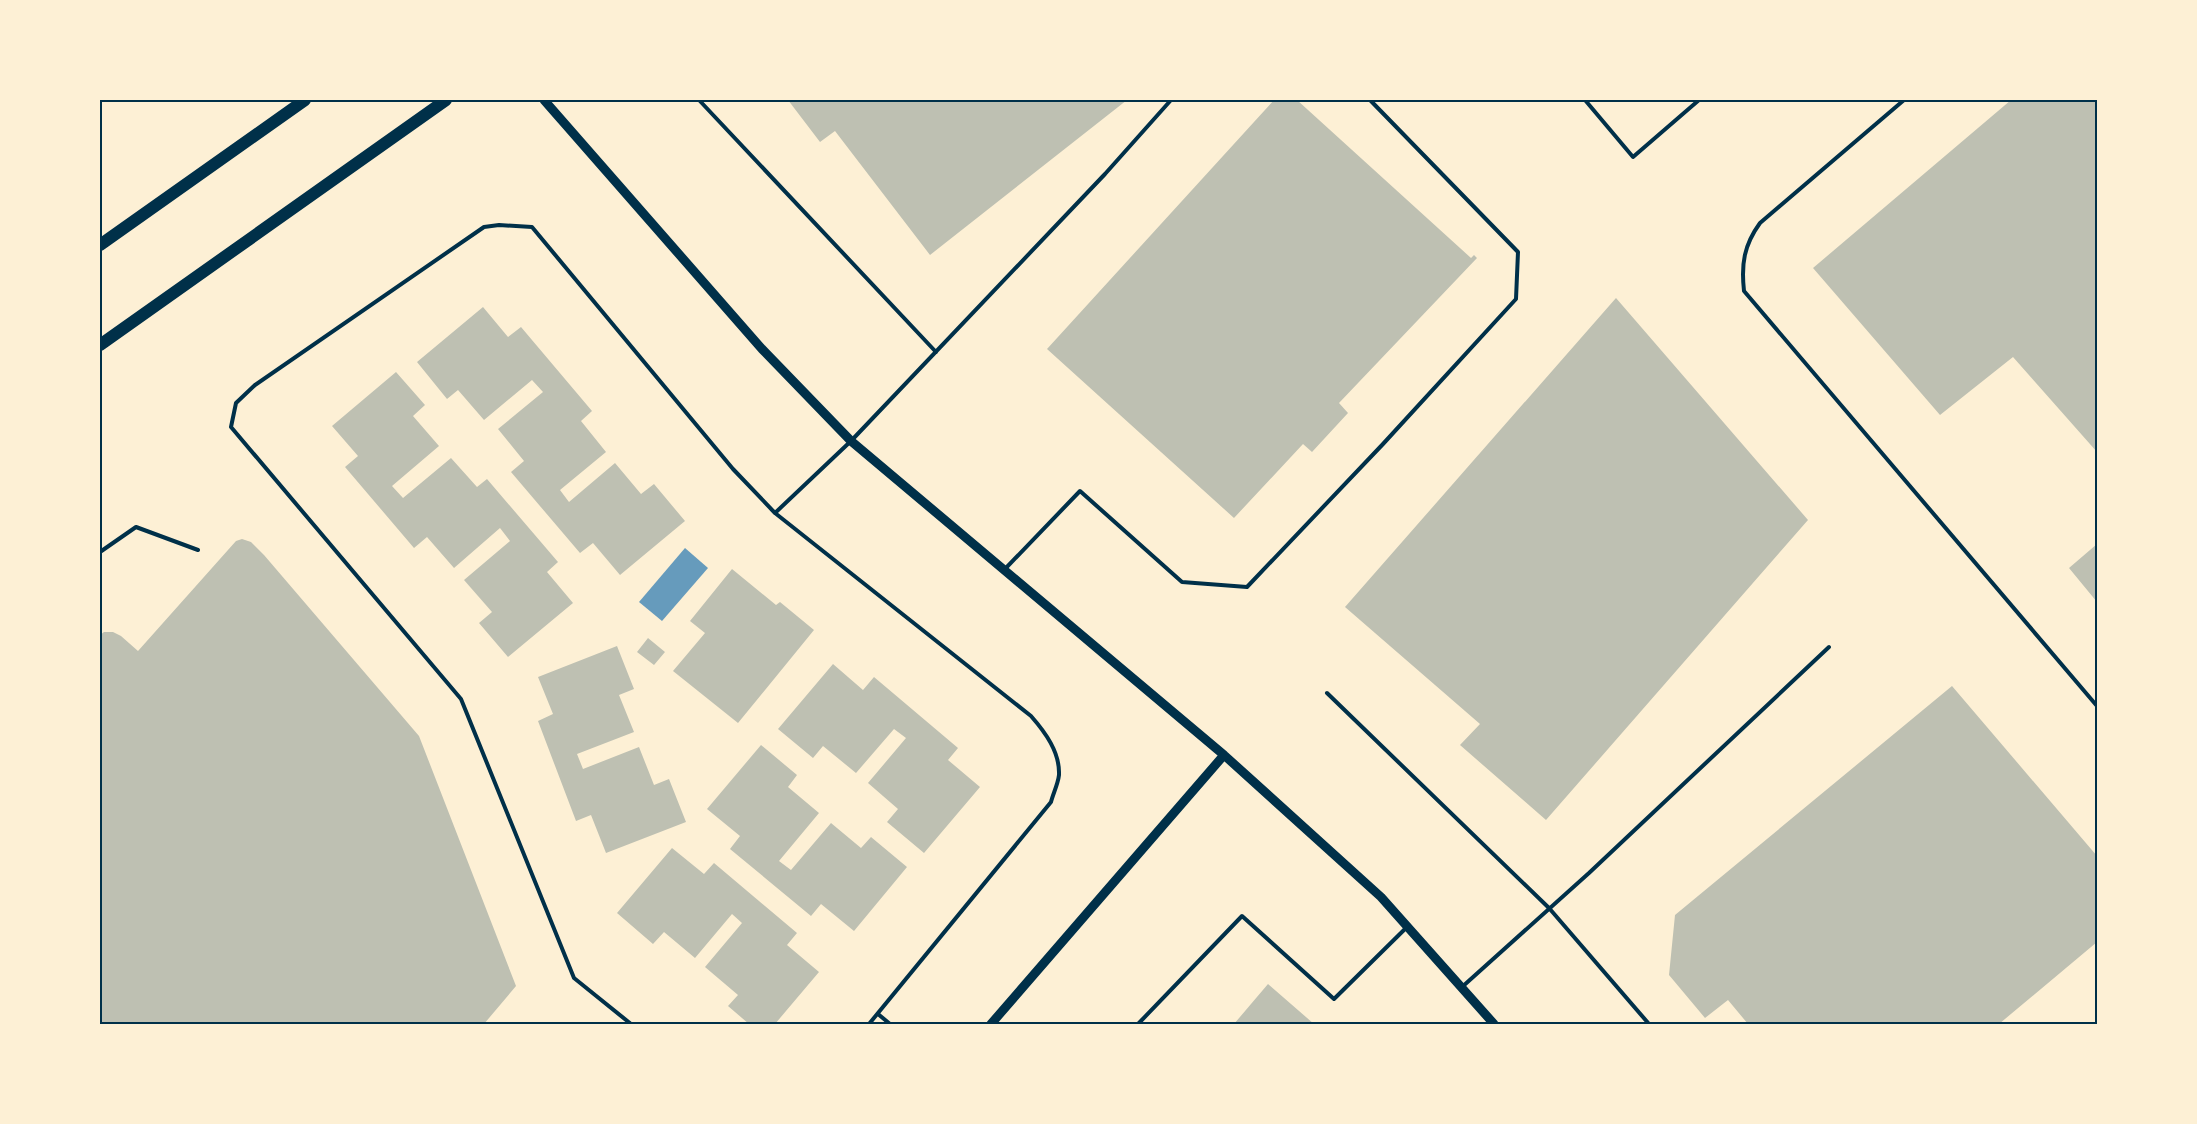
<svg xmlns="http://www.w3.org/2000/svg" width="2197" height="1124" viewBox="0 0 2197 1124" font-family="Overpass,sans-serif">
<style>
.water{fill:#669bbc}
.building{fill:#bec0b2}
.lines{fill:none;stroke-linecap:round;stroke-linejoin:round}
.service{stroke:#003049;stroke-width:4}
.tertiary{stroke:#003049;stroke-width:9}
.primary{stroke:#003049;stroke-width:12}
.neatline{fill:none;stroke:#003049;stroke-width:2}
</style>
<rect width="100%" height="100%" fill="#fdf0d5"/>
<!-- water -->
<path class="water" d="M685 548 708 568 662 621 639 602Z"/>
<!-- building -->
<path class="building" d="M788 100H1127L930 255 835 131 820 142Z
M1274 100H1297L1471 258 1474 255 1477 258 1339 403 1348 413 1312 452 1303 444 1234 518 1047 349Z
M2011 100H2097V452L2013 357 1940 415 1813 268Z
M1616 298 1808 520 1546 820 1460 745 1480 724 1345 607Z
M483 307 508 337 521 327 592 411 581 421 606 452 560 490 569 502 615 463 641 494 654 484 685 521 620 575 593 543 580 553 511 472 524 461 498 429 543 392 532 380 484 420 458 390 447 399 417 362Z
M396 372 425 405 413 416 439 446 392 486 403 498 451 458 477 487 487 479 558 562 547 572 573 603 508 657 479 623 492 612 464 580 510 541 500 528 454 568 427 537 414 548 345 467 358 456 332 426Z
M242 539 251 542 264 555 419 736 516 986 484 1024H100V635L104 632H113L121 636 138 651 236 541Z
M2097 544V602L2069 568Z
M732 569 776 605 780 602 814 630 738 723 673 671 705 633 690 621Z
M648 638 665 652 654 665 637 652Z
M617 646 634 689 619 695 634 732 577 754 583 769 639 747 654 785 669 779 686 822 606 853 591 815 576 821 538 721 553 714 538 677Z
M833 664 863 690 874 677 958 748 948 760 980 787 924 853 887 822 898 809 868 783 906 738 894 729 856 773 823 746 813 758 778 729Z
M1952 686 2097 856V942L1999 1024H1748L1728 1000 1705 1018 1669 975 1675 915Z
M761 745 797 775 788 787 819 813 779 861 791 870 831 823 861 848 871 837 907 867 854 931 821 904 811 916 730 849 740 836 707 809Z
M672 848 704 874 714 863 797 933 787 945 819 972 775 1024H749L728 1006 738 995 705 967 742 923 732 914 695 958 664 932 653 944 617 913Z
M1268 984 1314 1024H1234Z"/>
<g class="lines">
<!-- service -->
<path class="service" d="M699 100 936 352
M1585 100 1633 157 1699 100
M1904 100 1760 223C1744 245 1741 264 1744 291L2097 706
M775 513 851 441 1105 174 1171 100
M100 552 136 527 198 550
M1004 570 1080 491 1182 582 1247 587 1383 444 1516 299 1518 252 1370 100
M1327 693 1549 908 1649 1024
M1462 987 1589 873 1829 647
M878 1014 890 1024
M631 1024 574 978 461 699 231 427 236 403 255 385 484 227 499 225 532 227 733 469 775 513 1031 716C1045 732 1060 752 1059 775 1058 784 1053 794 1051 802L869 1024
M1138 1024 1242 916 1334 999 1407 927"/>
<!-- tertiary -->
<path class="tertiary" d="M544 100 762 349 851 441 1224 755 1381 897 1494 1024
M991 1024 1224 755"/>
<!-- primary -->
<path class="primary" d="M100 245 305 100
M100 345 446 100"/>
</g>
<!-- border -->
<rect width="2197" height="1124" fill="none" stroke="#fdf0d5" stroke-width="202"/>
<rect x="101" y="101" width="1995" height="922" class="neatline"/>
</svg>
